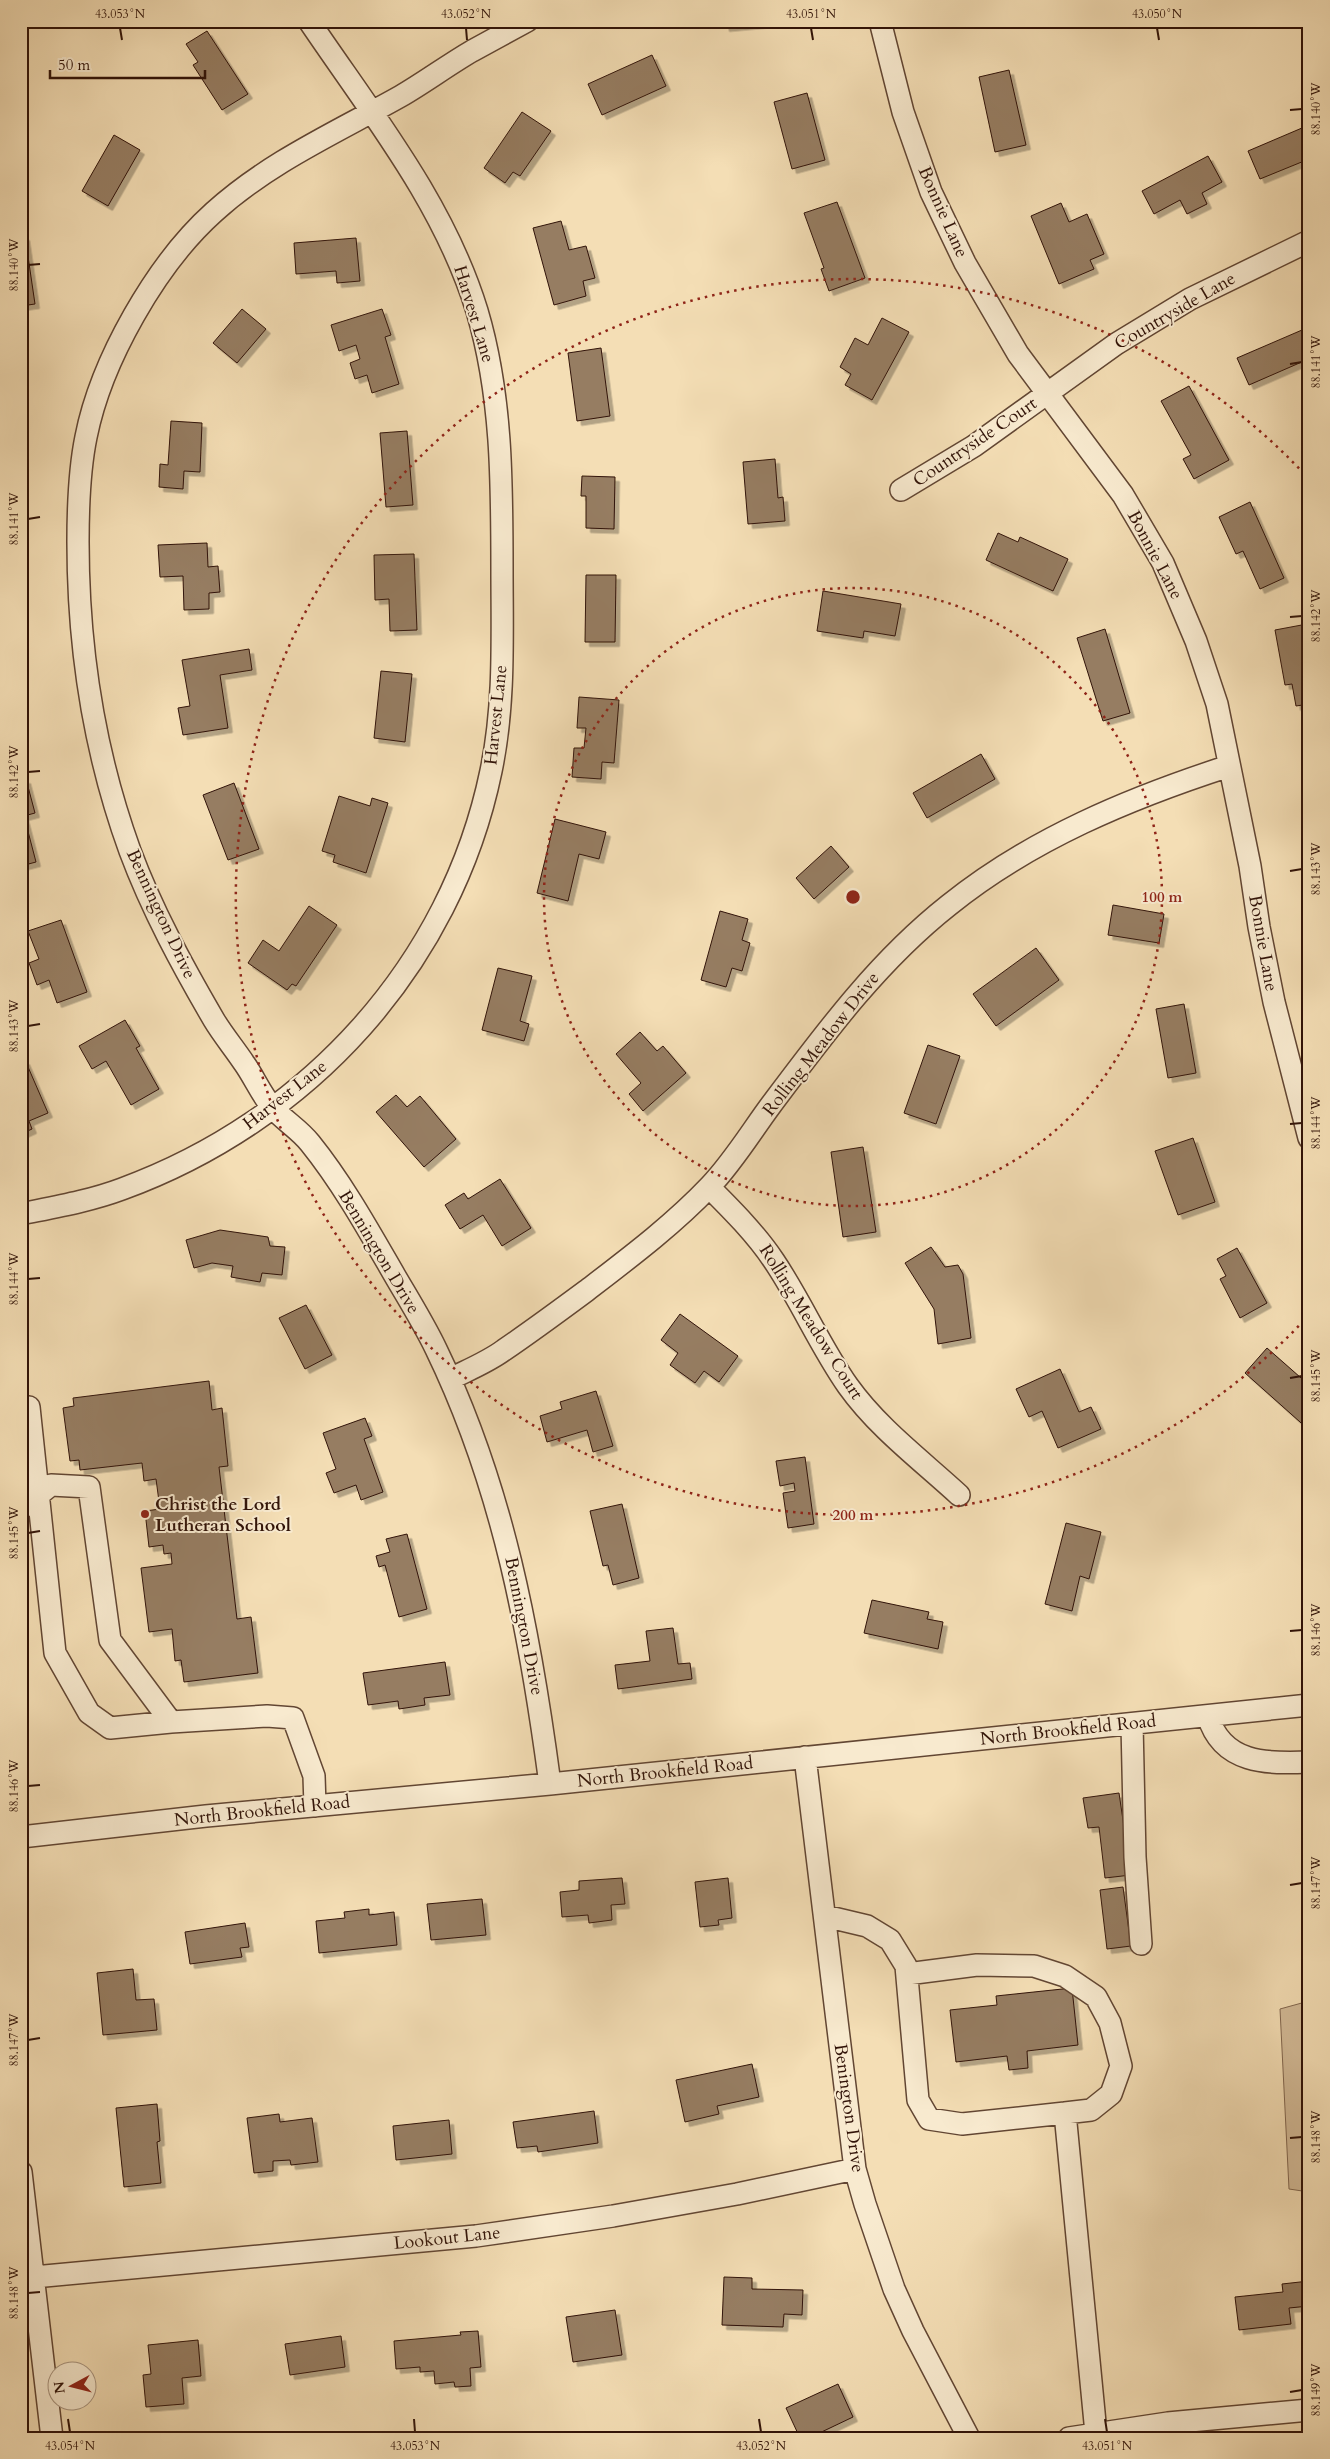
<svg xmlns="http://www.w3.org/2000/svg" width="1330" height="2459" viewBox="0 0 1330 2459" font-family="Cardo,serif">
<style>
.green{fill:#d3bb98;stroke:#826750}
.building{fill:#967d62;stroke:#311308;filter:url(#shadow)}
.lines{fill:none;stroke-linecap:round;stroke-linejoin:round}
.minor-casing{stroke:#624633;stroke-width:24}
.minor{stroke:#f8eacf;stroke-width:21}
.ticks{fill:none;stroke:#311308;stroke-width:2}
.ring{fill:none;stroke:#8f2418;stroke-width:2.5;stroke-dasharray:2.5 5}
.poi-dot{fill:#8f2418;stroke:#f8eacf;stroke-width:2}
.labels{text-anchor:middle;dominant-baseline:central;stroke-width:4;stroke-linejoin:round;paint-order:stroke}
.street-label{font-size:18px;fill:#311308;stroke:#f8eacf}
.poi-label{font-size:18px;font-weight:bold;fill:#311308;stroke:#f8eacf;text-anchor:start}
.centre{fill:#8f2418;stroke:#f8eacf;stroke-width:2.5}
.ring-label{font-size:15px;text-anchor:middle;font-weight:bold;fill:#8f2418;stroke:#f8eacf;stroke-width:4;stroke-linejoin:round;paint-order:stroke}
.neatline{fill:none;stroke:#311308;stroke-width:2}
.ticks-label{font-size:12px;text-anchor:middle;fill:#311308}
</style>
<defs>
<filter id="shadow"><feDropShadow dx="4.5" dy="4.5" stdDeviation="0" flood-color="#0004"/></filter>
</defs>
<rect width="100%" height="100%" fill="#f4deb5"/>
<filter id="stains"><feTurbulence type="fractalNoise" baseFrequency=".004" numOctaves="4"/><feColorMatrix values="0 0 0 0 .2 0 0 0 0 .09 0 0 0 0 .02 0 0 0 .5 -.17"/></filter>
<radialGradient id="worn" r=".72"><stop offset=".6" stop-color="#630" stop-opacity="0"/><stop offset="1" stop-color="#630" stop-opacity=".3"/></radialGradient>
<!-- green -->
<path class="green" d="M1309 2001V2192L1289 2189 1280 2009Z"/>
<!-- building -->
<path class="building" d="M724 21H778V22L725 27Z
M207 31 248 94 222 110 193 65 198 62 186 44Z
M652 55 666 86 602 115 588 84Z
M1009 70 1026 145 995 152 979 77Z
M807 93 825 160 792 169 774 102Z
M522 112 551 131 520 176 513 172 505 183 484 168Z
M1309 125V159L1260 179 1248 151Z
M114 135 140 150 108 206 82 191Z
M1208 156 1222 182 1202 193 1207 204 1187 214 1180 200 1154 214 1142 191Z
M837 202 865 278 829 291 821 269 824 268 804 213Z
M1061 203 1069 222 1087 214 1104 254 1090 260 1094 269 1059 284 1031 216Z
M561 221 569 250 586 246 595 278 583 281 586 296 554 305 533 228Z
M21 236H25L35 304 21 306Z
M356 238 360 281 337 283 336 271 296 274 294 243Z
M242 309 266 329 237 363 213 343Z
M382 309 391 335 385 337 399 384 372 393 367 375 355 379 350 363 360 359 356 345 339 351 331 325Z
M882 318 909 332 872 400 845 385 851 374 840 367 855 338 868 345Z
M1309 327V369L1304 361 1249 385 1237 358Z
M601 348 610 416 577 421 568 353Z
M1189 386 1229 460 1194 479 1183 459 1191 455 1161 401Z
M171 421 202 423 200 472 184 471 183 489 159 487 160 464 168 465Z
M407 431 413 505 386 507 380 433Z
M775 459 778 498 783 497 785 521 748 524 743 462Z
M582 476 615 477 614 529 586 528V496H581Z
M1250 502 1284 578 1260 589 1243 551 1236 554 1219 517Z
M998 533 1018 542 1020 537 1068 559 1053 591 986 560Z
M207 543 208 567 218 566 220 592 209 593V609L184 610 183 576 160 577 158 545Z
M414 554 417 630 390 631 389 599 375 600 374 555Z
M586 575H616L615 642H585Z
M823 591 901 604 895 636 864 631 863 638 817 631Z
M1307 624 1309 704 1296 706 1292 684 1285 685 1275 630Z
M1105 629 1130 713 1103 721 1077 638Z
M249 649 252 670 220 675 228 728 183 735 178 708 190 706 182 660Z
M381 671 412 674 405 742 374 738Z
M579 697 619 700 614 763 602 762 601 779 572 777 574 748H584L586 728H577Z
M981 754 995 779 927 818 913 793Z
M26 779 35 813 24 816 36 862 21 866V780Z
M234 783 259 849 228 860 203 795Z
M339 796 370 806 372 798 388 803 366 873 333 862 335 855 322 851Z
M555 819 606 832 599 859 579 854 568 901 537 893Z
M831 846 849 867 814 899 796 878Z
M1113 905 1164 914 1159 943 1108 935Z
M309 906 337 925 296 986 292 984 287 990 248 963 263 940 279 951Z
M720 911 748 919 742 940 750 943 742 971 732 968 726 987 701 980Z
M61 920 87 992 57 1003 49 980 37 985 29 963 39 959 28 931Z
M1036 948 1059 980 996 1026 973 994Z
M498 968 532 976 520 1021 529 1024 524 1041 482 1030Z
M1184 1004 1196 1073 1168 1078 1156 1009Z
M125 1020 140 1046 136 1048 159 1089 131 1105 106 1061 92 1069 79 1046Z
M640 1032 657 1051 663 1046 686 1073 643 1111 629 1094 641 1083 616 1054Z
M928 1045 960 1056 936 1124 904 1113Z
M25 1060 48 1113 29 1121 32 1129 21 1134V1062Z
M396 1095 407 1107 420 1096 456 1139 424 1167 376 1112Z
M1193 1138 1215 1202 1178 1215 1155 1151Z
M863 1147 876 1232 843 1237 831 1152Z
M500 1179 531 1228 502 1246 483 1215 460 1229 445 1205 464 1193 468 1199Z
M220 1230 268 1237 270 1246 285 1247 282 1275 262 1273 260 1282 231 1277 233 1266 212 1263 194 1268 186 1240Z
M931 1247 945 1267 958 1265 963 1274 971 1338 938 1344 934 1309 905 1263Z
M1237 1248 1267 1303 1240 1318 1220 1279 1226 1276 1217 1259Z
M306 1305 332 1355 305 1369 279 1318Z
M680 1314 738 1356 719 1382 704 1371 695 1383 670 1365 678 1353 661 1340Z
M1267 1348 1309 1385V1430L1245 1373Z
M1060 1369 1079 1412 1091 1407 1101 1429 1058 1448 1042 1411 1029 1417 1016 1389Z
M209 1381 212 1410 222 1408 228 1466 219 1467 237 1619 251 1617 258 1673 184 1682 181 1660 175 1661 172 1629 149 1632 141 1568 172 1564 171 1553 164 1554 163 1545 149 1547 145 1511 160 1509 156 1479 144 1481 142 1463 80 1470 79 1460 70 1461 63 1408 74 1406 73 1398Z
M596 1391 613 1446 593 1452 587 1430 547 1442 540 1416 562 1409 560 1402Z
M365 1418 372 1436 364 1439 383 1492 361 1500 356 1485 334 1493 326 1473 336 1469 323 1433Z
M805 1457 814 1524 788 1528 783 1493 795 1491 794 1483 780 1486 776 1461Z
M622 1504 639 1578 613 1585 608 1565 603 1566 590 1511Z
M1066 1523 1101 1532 1089 1579 1080 1576 1072 1611 1045 1604Z
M407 1534 427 1609 399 1617 385 1565 379 1567 376 1556 390 1552 386 1539Z
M872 1600 929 1612 927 1619 943 1622 938 1649 864 1633Z
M673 1628 678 1664 690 1663 692 1679 618 1689 615 1665 650 1661 646 1631Z
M445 1662 450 1695 424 1698 425 1705 399 1709 398 1701 368 1705 363 1673Z
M1119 1793 1131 1875 1105 1878 1099 1827 1088 1828 1083 1798Z
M622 1878 625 1904 611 1905 612 1920 589 1923 588 1915 562 1917 560 1892 579 1890V1881Z
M728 1878 732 1918 718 1920 719 1925 700 1927 695 1882Z
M1123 1887 1131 1946 1107 1949 1100 1890Z
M482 1899 486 1935 431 1940 427 1904Z
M369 1909V1915L394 1912 397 1945 319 1953 316 1921 345 1918 344 1912Z
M245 1923 249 1947 240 1948 242 1957 190 1964 185 1932Z
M133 1969 136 2000 154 1999 157 2030 103 2035 97 1973Z
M1072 1988 1078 2045 1027 2051 1028 2068 1009 2070 1007 2056 956 2062 950 2010 997 2005 996 1996Z
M752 2064 759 2097 717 2106 719 2114 685 2122 676 2080Z
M157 2104 160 2141 157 2142 161 2183 124 2187 116 2108Z
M594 2111 598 2143 538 2152 537 2146 517 2148 513 2122Z
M279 2114 280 2122 312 2118 318 2162 291 2165 290 2160 273 2161V2171L254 2173 247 2118Z
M449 2120 452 2154 396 2160 393 2126Z
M724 2277 752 2278V2289L803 2290 802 2315 784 2314 783 2327 722 2325Z
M1309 2281V2306L1289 2308 1291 2324 1239 2330 1235 2297 1283 2292 1282 2284Z
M615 2310 622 2355 573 2362 566 2317Z
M478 2331 481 2367 470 2368 471 2386 455 2387 454 2382 435 2384 434 2371 420 2372V2367L396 2369 394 2341 461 2335 460 2332Z
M341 2336 345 2367 290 2375 285 2344Z
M198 2340 201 2376 182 2378 184 2404 146 2407 143 2375 151 2374 148 2345Z
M838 2384 853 2417 809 2438H800L786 2408Z"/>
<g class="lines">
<defs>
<path id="minor" d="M527 21C509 31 490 41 472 51 448 65 425 82 401 96 337 132 269 162 214 212 156 264 101 361 86 437 79 471 78 507 78 542 78 646 94 752 130 851 152 910 182 965 214 1020 223 1035 234 1048 244 1063 254 1077 261 1094 272 1107 283 1120 299 1129 310 1143 343 1184 369 1231 395 1276 409 1300 424 1324 436 1349 503 1487 530 1633 550 1784
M880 21 903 112 931 192 965 263 1018 354 1123 495 1163 563 1196 641 1217 704 1250 866 1259 927 1274 1002 1309 1138
M901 490 974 446 1116 344 1190 299 1309 241
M709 1187C732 1210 756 1234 774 1261 801 1301 820 1346 848 1386 878 1428 921 1460 959 1495
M21 1214C55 1207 90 1201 122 1189 308 1121 451 965 491 771 505 704 502 637 502 570 502 482 502 395 477 311 444 203 371 113 309 21
M450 1379C468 1370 488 1362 504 1350 532 1331 559 1311 586 1291 629 1258 673 1225 710 1186 733 1162 751 1132 771 1105 825 1033 878 961 949 905 1031 839 1130 798 1229 766
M29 1407 55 1653 89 1713 110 1728 171 1722
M21 1509 51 1485 89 1487 110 1640 171 1722 267 1716 293 1718 314 1776 315 1806
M1208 1716C1222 1764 1267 1764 1309 1762
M1132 1724 1135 1857 1141 1944
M805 1757 855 2169 865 2204 894 2289 913 2331 969 2438
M21 1837 206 1816 550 1784 1309 1705
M825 1916 867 1926 890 1940 906 1966 918 2100 929 2119 962 2124 1065 2113 1096 2433
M907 1974 977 1965 1034 1966 1065 1976 1096 1997 1110 2023 1121 2066 1111 2094 1091 2110 1065 2113
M21 2172 52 2438
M34 2277 476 2236 613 2216 737 2194 855 2169
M1069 2438 1168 2423 1309 2410"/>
</defs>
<!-- minor casing -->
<use href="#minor" class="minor-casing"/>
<!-- minor -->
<use href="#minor" class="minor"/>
</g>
<!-- ticks -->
<path class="ticks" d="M120 28 122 40M466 28 467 40M811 28 813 40M1157 28 1159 40M1290 110 1302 109M28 265 40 264M1290 364 1302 362M28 519 40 517M1290 617 1302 616M28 772 40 771M1290 871 1302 869M28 1026 40 1024M1290 1124 1302 1123M28 1279 40 1278M1290 1378 1302 1376M28 1533 40 1531M1290 1631 1302 1630M28 1786 40 1785M1290 1885 1302 1883M28 2040 40 2038M1290 2138 1302 2137M28 2293 40 2292M1290 2392 1302 2390M68 2419 70 2432M414 2419 415 2432M759 2419 761 2432M1105 2419 1107 2432"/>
<!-- distance rings -->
<g class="ring">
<circle cx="853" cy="897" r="309"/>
<path d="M1309 1315A618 618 0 1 1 1309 479"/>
</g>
<!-- markers -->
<circle class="poi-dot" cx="145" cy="1514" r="5"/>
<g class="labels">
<!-- street labels -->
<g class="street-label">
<text transform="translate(943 212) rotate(66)">Bonnie Lane</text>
<text transform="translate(1175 311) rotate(-30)">Countryside Lane</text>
<text transform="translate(474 314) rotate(73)">Harvest Lane</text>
<text transform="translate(975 442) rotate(-34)">Countryside Court</text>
<text transform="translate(1155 555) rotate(62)">Bonnie Lane</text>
<text transform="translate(496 715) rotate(-84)">Harvest Lane</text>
<text transform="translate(161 914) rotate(65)">Bennington Drive</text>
<text transform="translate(1263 943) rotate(80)">Bonnie Lane</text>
<text transform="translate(821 1044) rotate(-52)">Rolling Meadow Drive</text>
<text transform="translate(285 1095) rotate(-38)">Harvest Lane</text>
<text transform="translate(379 1252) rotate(59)">Bennington Drive</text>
<text transform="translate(811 1322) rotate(58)">Rolling Meadow Court</text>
<text transform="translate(524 1626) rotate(79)">Bennington Drive</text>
<text transform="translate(1068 1730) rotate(-6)">North Brookfield Road</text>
<text transform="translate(665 1772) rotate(-6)">North Brookfield Road</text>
<text transform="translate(262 1811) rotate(-6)">North Brookfield Road</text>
<text transform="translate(849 2108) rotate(82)">Benington Drive</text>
<text transform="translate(447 2238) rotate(-6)">Lookout Lane</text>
</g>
<!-- poi labels -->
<g class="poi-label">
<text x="155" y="1504">Christ the Lord<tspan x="155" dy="21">Lutheran School</tspan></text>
</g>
</g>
<circle cx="853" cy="897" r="8" class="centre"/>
<g class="ring-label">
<text x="1162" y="902">100 m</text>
<text x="853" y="1520">200 m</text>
</g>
<!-- margin -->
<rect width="1330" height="2459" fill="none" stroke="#f4deb5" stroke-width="55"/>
<!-- north arrow -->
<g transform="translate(72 2386) rotate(263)"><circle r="24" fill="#f8eacf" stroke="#a8947f"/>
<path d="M0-4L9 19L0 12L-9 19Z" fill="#8f2418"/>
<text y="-8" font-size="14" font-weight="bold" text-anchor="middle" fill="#311308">N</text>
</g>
<!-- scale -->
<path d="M50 70v8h155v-8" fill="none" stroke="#311308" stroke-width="2.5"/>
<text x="58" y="70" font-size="15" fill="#311308" stroke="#f8eacf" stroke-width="4" paint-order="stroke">50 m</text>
<rect x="28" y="28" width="1274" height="2404" class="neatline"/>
<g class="ticks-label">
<text x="120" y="18">43.053°N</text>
<text x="466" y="18">43.052°N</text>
<text x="811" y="18">43.051°N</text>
<text x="1157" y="18">43.050°N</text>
<text transform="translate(1316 109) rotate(-90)" y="4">88.140°W</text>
<text transform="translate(14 265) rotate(-90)" y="4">88.140°W</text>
<text transform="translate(1316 362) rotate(-90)" y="4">88.141°W</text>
<text transform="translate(14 519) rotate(-90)" y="4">88.141°W</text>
<text transform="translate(1316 616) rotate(-90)" y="4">88.142°W</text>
<text transform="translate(14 772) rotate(-90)" y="4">88.142°W</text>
<text transform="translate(1316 869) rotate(-90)" y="4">88.143°W</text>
<text transform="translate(14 1026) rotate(-90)" y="4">88.143°W</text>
<text transform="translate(1316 1123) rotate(-90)" y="4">88.144°W</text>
<text transform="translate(14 1279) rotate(-90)" y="4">88.144°W</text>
<text transform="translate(1316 1376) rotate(-90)" y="4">88.145°W</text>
<text transform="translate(14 1533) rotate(-90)" y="4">88.145°W</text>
<text transform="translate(1316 1630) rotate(-90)" y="4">88.146°W</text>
<text transform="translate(14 1786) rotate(-90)" y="4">88.146°W</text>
<text transform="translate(1316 1883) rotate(-90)" y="4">88.147°W</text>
<text transform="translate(14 2040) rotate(-90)" y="4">88.147°W</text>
<text transform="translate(1316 2137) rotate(-90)" y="4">88.148°W</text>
<text transform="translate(14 2293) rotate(-90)" y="4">88.148°W</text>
<text transform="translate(1316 2390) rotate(-90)" y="4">88.149°W</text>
<text x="70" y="2450">43.054°N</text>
<text x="415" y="2450">43.053°N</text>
<text x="761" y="2450">43.052°N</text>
<text x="1107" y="2450">43.051°N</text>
</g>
<rect width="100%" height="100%" filter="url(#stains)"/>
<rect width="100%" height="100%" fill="url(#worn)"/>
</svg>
